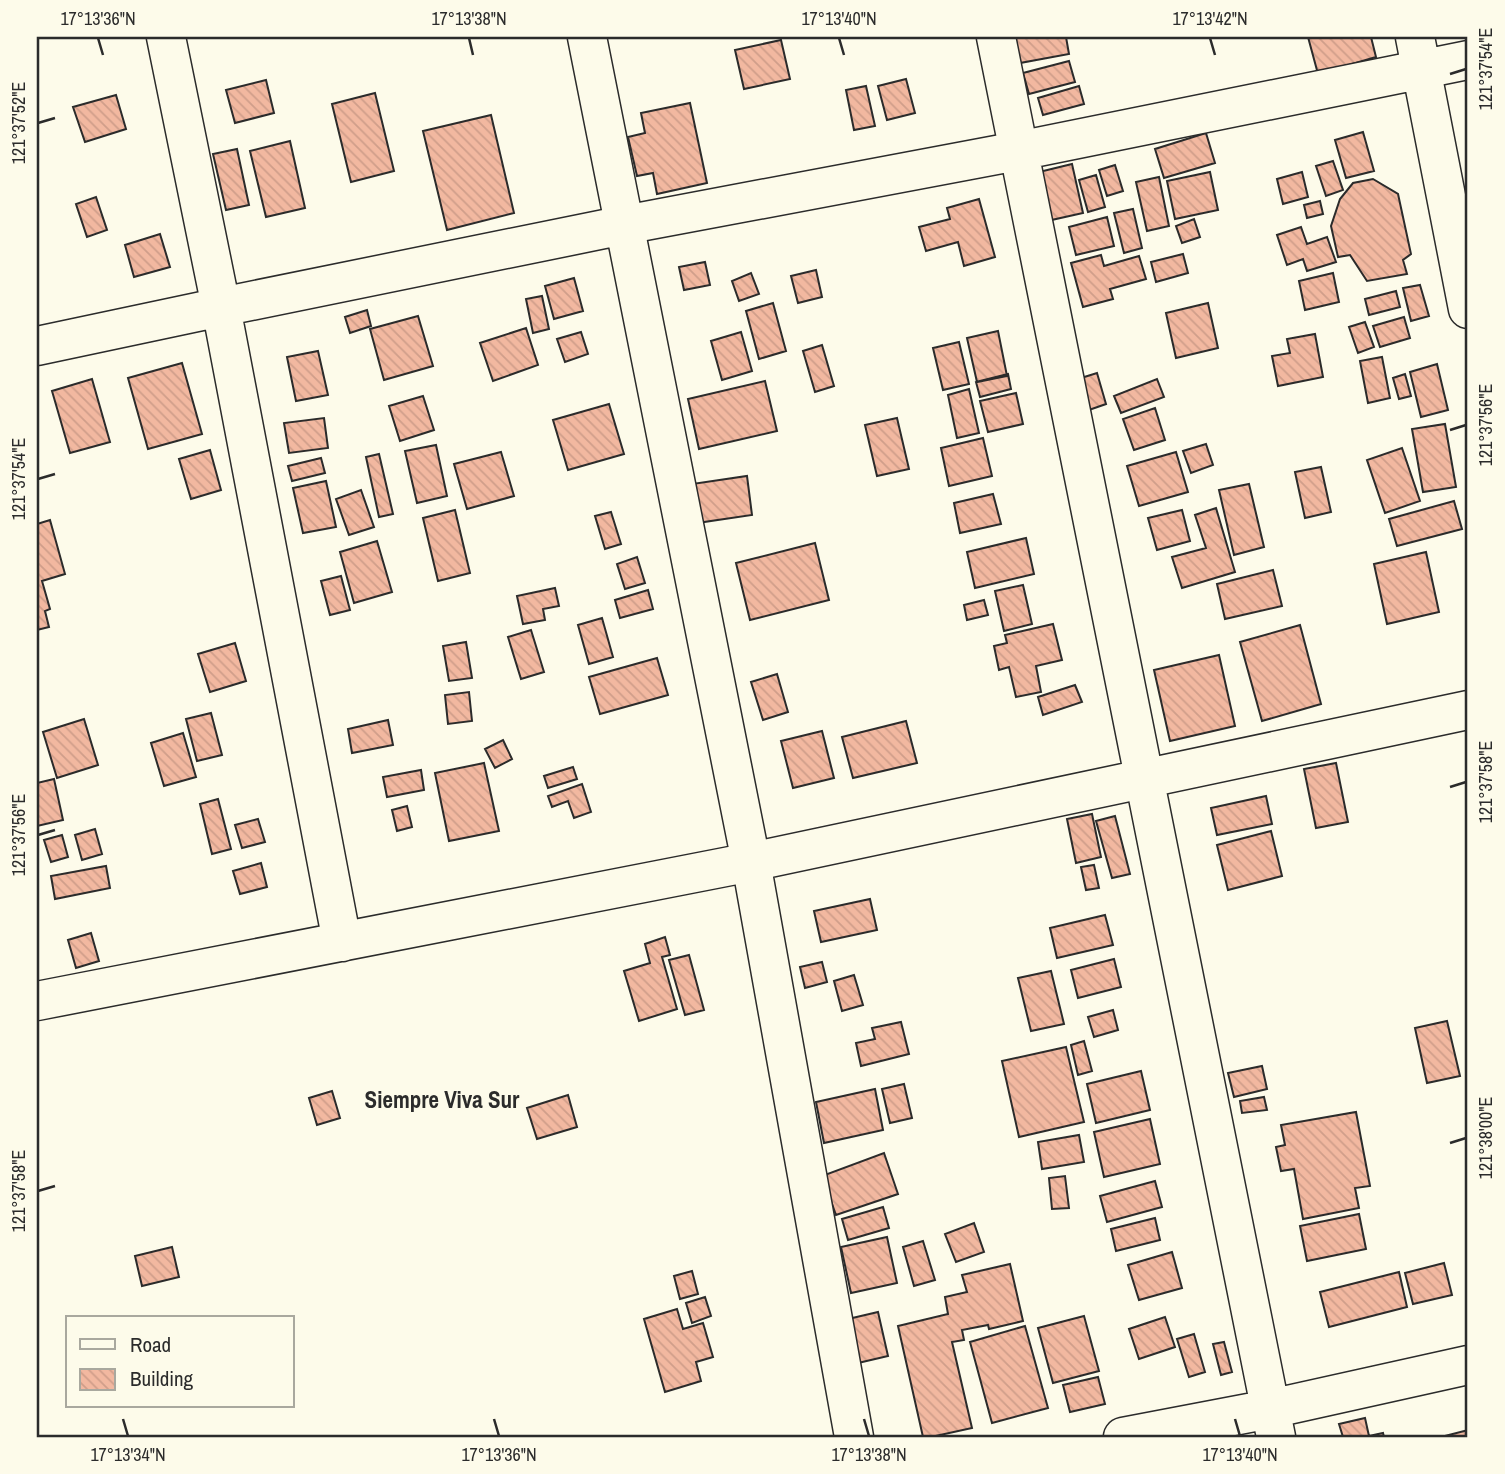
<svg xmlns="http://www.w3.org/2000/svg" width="1505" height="1474" viewBox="0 0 1505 1474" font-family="'Archivo Narrow',sans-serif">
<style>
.building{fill:url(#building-back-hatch);stroke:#2b2b2b;stroke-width:2}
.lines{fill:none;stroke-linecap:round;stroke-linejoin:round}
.minor-casing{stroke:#2b2b2b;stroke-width:41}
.minor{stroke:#fdfbea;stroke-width:38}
.ticks{fill:none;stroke:#2b2b2b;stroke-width:2.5}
.labels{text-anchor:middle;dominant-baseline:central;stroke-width:5;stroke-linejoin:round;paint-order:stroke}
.quarter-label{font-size:23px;font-weight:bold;fill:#2b2b2b;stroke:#fdfbea}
.neatline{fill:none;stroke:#2b2b2b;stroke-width:2.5}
.ticks-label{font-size:18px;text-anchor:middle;fill:#2b2b2b}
</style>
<defs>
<pattern id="building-back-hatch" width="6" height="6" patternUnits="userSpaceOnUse" patternTransform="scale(1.75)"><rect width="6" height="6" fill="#f2b8a0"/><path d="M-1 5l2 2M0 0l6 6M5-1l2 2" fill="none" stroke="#d09e8a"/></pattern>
</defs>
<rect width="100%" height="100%" fill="#fdfbea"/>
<!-- building -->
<path class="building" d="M1015 37H1066L1069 54 1020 63Z
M1308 37H1371L1376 57 1318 74Z
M781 40 790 79 744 89 735 50Z
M1069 61 1075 82 1029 94 1023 73Z
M906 79 915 113 887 120 878 86Z
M266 80 274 113 235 123 226 90Z
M866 86 875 126 854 130 846 90Z
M1079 86 1084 104 1043 115 1038 98Z
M375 93 394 171 351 182 332 104Z
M116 95 126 129 85 142 73 107Z
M690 103 707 183 657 194 653 173 637 176 628 137 645 133 641 113Z
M491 115 514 213 447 230 423 131Z
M1363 132 1374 171 1346 178 1335 140Z
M1206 133 1215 163 1164 178 1155 149Z
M290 141 305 208 266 217 250 151Z
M237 149 249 205 226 210 213 154Z
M1333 161 1343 190 1326 196 1316 166Z
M1072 164 1083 213 1047 221 1035 173Z
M1115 165 1123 191 1107 196 1099 170Z
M1210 172 1218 210 1175 219 1167 181Z
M1302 172 1308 197 1283 204 1277 179Z
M1096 175 1105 207 1088 212 1079 180Z
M1159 177 1169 226 1147 231 1136 182Z
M1373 179 1398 194 1411 254 1403 260 1407 274 1367 281 1350 255 1338 257 1331 226 1340 199 1353 183Z
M96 197 107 230 87 237 76 204Z
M979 199 995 257 964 266 958 242 926 251 919 227 950 219 947 208Z
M1320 201 1323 214 1307 218 1304 205Z
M1133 209 1142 248 1124 253 1114 213Z
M1107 217 1114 246 1076 255 1069 227Z
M1194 219 1200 237 1182 243 1176 226Z
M1301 227 1307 244 1327 237 1336 262 1307 271 1303 259 1287 265 1277 235Z
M160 234 170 267 134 277 125 245Z
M1183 254 1188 273 1156 282 1151 262Z
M1101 255 1104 266 1139 256 1146 279 1110 289 1113 299 1083 307 1071 263Z
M705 262 710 285 684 290 679 267Z
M816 270 822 297 798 303 791 276Z
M751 273 759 294 739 301 732 281Z
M1333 273 1339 302 1305 310 1299 281Z
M574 278 583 311 554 319 545 286Z
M1420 285 1429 316 1411 321 1403 288Z
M1396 291 1400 307 1369 315 1365 299Z
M542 296 549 329 533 333 526 299Z
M773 303 786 351 759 359 746 311Z
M1208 303 1218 348 1176 358 1166 313Z
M367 310 371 326 350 333 345 317Z
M418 316 433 366 384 380 370 329Z
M1404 317 1410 338 1380 347 1373 326Z
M1365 322 1374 347 1358 353 1349 327Z
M526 328 538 365 493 381 480 343Z
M998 331 1007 376 977 382 967 338Z
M581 332 588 354 565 362 557 339Z
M741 332 752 371 722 380 711 341Z
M1315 334 1323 377 1278 386 1272 356 1290 353 1287 339Z
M959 342 969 384 943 390 933 348Z
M822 345 834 386 815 392 803 351Z
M318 351 328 395 296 401 287 357Z
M1382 357 1390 398 1368 403 1360 361Z
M182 363 202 434 148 449 128 378Z
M1437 364 1448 410 1421 417 1410 372Z
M1097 373 1106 404 1089 410 1078 379Z
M1008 374 1011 389 980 397 976 382Z
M1405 374 1411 396 1399 399 1393 378Z
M92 379 110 442 70 453 52 391Z
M1157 379 1164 397 1121 413 1114 396Z
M765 381 777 431 699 449 688 399Z
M969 389 979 433 957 438 948 395Z
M1016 393 1023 424 988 432 980 401Z
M423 396 434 430 400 441 389 406Z
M609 404 624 454 568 470 553 420Z
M1155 408 1165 440 1134 450 1123 419Z
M324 418 328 448 289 453 284 423Z
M897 418 909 469 877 476 865 425Z
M1445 424 1456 487 1423 492 1412 429Z
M983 438 992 476 949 486 941 448Z
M1206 444 1213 465 1191 473 1183 451Z
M436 445 447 496 417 503 405 451Z
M1402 448 1420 501 1385 513 1367 460Z
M210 450 221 490 191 499 179 459Z
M501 452 514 496 467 509 454 464Z
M1176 452 1188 492 1139 506 1127 466Z
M379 454 393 514 379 517 366 457Z
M321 458 325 473 292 481 288 466Z
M1321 467 1331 512 1305 518 1295 472Z
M747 476 752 515 697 523 692 484Z
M326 481 336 527 303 533 293 488Z
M1249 484 1264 547 1234 555 1219 490Z
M361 490 374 527 349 535 336 499Z
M993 494 1001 524 960 533 954 503Z
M1454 501 1462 529 1397 546 1389 519Z
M1216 508 1235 572 1182 588 1172 557 1206 548 1195 515Z
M455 510 470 573 438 581 423 518Z
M1182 510 1190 541 1157 550 1148 518Z
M611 512 621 544 605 549 595 516Z
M50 520 65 574 42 581 50 609 45 611 49 627 37 630V524Z
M1026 538 1034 574 975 588 967 552Z
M377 541 392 592 354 603 340 552Z
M815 543 829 600 750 620 736 563Z
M1426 552 1439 612 1387 624 1374 564Z
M637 557 645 583 625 589 617 564Z
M1273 570 1282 606 1225 619 1217 584Z
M341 576 350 610 330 615 321 581Z
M1023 585 1032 624 1004 631 995 591Z
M555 588 559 606 543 609 545 620 523 624 517 596Z
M648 590 653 609 620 618 615 600Z
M984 600 988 615 967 620 964 605Z
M602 618 613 657 589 664 578 625Z
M1053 624 1062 660 1036 666 1041 692 1016 697 1009 667 999 670 994 646 1007 643 1005 635Z
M1300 625 1321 704 1262 721 1240 642Z
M531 630 544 672 521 679 508 637Z
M466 642 472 678 449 681 443 646Z
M235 643 246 681 210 692 198 654Z
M1219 655 1235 726 1170 741 1154 670Z
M657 658 668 695 600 714 589 677Z
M777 674 788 712 763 720 751 682Z
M1075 685 1082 702 1043 715 1038 697Z
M469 692 472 721 448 724 445 695Z
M211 713 222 755 197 761 186 719Z
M84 719 98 765 57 778 43 732Z
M388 720 393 745 352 753 348 729Z
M906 721 917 763 853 778 842 737Z
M822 731 834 778 793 788 781 741Z
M183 733 196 777 164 786 151 743Z
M503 740 512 759 495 768 485 749Z
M484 763 499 831 449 841 435 773Z
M1336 763 1348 822 1316 828 1304 769Z
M573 767 577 779 548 788 544 776Z
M421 770 424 790 387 797 383 777Z
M54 779 63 820 37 826V783Z
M582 784 591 812 574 818 568 801 552 807 548 796Z
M1266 796 1272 824 1217 835 1211 808Z
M218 799 231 849 212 854 200 804Z
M407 806 412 827 397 831 392 810Z
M1092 814 1101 857 1076 863 1067 819Z
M1115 816 1130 874 1112 878 1096 821Z
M258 819 265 842 242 848 235 825Z
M95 829 102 854 82 860 75 835Z
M1271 831 1282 876 1228 890 1217 845Z
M62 835 68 857 51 862 44 840Z
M261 863 267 887 240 894 233 871Z
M1094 865 1099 888 1086 890 1081 867Z
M106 866 110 888 55 899 51 876Z
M870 899 877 930 821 942 814 911Z
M1105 915 1113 945 1057 958 1050 928Z
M91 933 99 961 76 968 68 940Z
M665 937 670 955 662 957 677 1009 639 1021 624 971 650 963 645 944Z
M689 955 704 1010 685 1015 669 960Z
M1114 959 1121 987 1078 998 1071 970Z
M822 962 827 982 805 988 800 967Z
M1051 971 1064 1024 1031 1031 1018 978Z
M854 975 863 1005 842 1011 834 981Z
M1113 1010 1118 1030 1094 1037 1088 1017Z
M1447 1021 1460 1076 1427 1083 1415 1028Z
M901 1022 909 1054 861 1066 856 1043 875 1039 872 1028Z
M1084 1041 1092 1071 1078 1075 1071 1045Z
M1066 1047 1084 1122 1019 1137 1002 1061Z
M1262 1066 1267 1089 1234 1097 1228 1073Z
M1141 1071 1150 1110 1096 1123 1087 1084Z
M904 1084 912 1118 890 1123 882 1089Z
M875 1089 883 1130 824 1143 816 1102Z
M332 1091 340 1118 317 1125 309 1098Z
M568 1095 577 1127 537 1139 527 1108Z
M1264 1097 1267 1110 1242 1113 1240 1101Z
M1356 1112 1370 1186 1355 1188 1359 1208 1303 1219 1294 1169 1281 1171 1276 1147 1285 1145 1281 1125Z
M1150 1119 1160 1164 1104 1177 1094 1132Z
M1079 1135 1084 1162 1042 1169 1038 1142Z
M884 1153 898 1194 836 1215 822 1176Z
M1065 1176 1069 1208 1052 1209 1049 1178Z
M1155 1181 1162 1207 1107 1222 1100 1196Z
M883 1207 889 1228 848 1240 842 1219Z
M1359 1214 1366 1249 1307 1261 1300 1226Z
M1155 1218 1160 1240 1116 1251 1111 1229Z
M974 1223 984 1252 956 1262 945 1234Z
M887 1237 897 1283 851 1293 841 1247Z
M923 1241 935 1280 914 1286 903 1247Z
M172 1247 179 1277 142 1286 135 1256Z
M1172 1252 1182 1288 1139 1300 1128 1265Z
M1444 1263 1452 1295 1413 1304 1405 1273Z
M1010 1264 1023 1321 989 1329 988 1325 962 1330 964 1340 952 1342 972 1428 931 1437H923L898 1326 948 1314 945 1297 967 1292 962 1275Z
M692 1271 698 1294 680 1299 674 1276Z
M1399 1272 1407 1307 1329 1327 1320 1292Z
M705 1297 711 1316 692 1323 686 1303Z
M677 1309 683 1329 703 1323 713 1357 696 1362 701 1381 665 1392 644 1319Z
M878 1312 888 1356 858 1363 848 1319Z
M1084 1316 1099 1371 1053 1383 1038 1328Z
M1165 1317 1175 1347 1139 1359 1129 1329Z
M1025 1326 1048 1408 992 1423 970 1342Z
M1194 1334 1205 1372 1189 1377 1177 1339Z
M1224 1342 1232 1372 1221 1375 1213 1344Z
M1098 1377 1105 1404 1070 1412 1063 1385Z
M1365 1418 1369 1436 1383 1433 1384 1437H1343L1339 1424Z
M1468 1430V1437H1441Z"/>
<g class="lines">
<defs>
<path id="minor" d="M166 37 221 307 342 942
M587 37 751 862 854 1437
M996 37 1276 1437
M1415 37 1468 309
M37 346 221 307 624 225 1018 151 1468 60
M37 1001 751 862 1468 710
M1123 1437 1270 1409 1468 1365"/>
</defs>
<!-- minor casing -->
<use href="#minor" class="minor-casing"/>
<!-- minor -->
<use href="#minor" class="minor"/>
</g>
<!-- ticks -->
<path class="ticks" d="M98 38 103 55M469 38 473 55M839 38 844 55M1210 38 1215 55M1450 74 1466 69M38 123 55 118M1450 430 1466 425M38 479 55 474M1450 787 1466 782M38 835 55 830M1450 1143 1466 1138M38 1191 55 1186M123 1419 128 1436M494 1419 499 1436M864 1419 869 1436M1235 1419 1240 1436"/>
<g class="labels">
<!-- quarter labels -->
<g class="quarter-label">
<text x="442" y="1099">Siempre Viva Sur</text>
</g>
</g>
<!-- border -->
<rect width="1505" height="1474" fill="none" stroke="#fdfbea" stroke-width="77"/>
<!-- legend -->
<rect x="66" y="1316" width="228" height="91" fill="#fdfbea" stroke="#a9a89e" stroke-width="2"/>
<rect x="80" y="1339" width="35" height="10" fill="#fdfbea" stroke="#a9a89e" stroke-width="2"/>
<text x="130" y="1352" font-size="21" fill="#2b2b2b">Road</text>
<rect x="80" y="1369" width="35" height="21" fill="url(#building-back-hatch)" stroke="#a9a89e" stroke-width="2"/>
<text x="130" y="1386" font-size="21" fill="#2b2b2b">Building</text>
<rect x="38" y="38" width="1428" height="1398" class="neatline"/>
<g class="ticks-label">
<text x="98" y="25">17°13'36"N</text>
<text x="469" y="25">17°13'38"N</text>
<text x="839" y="25">17°13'40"N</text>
<text x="1210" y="25">17°13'42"N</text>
<text transform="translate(1486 69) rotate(-90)" y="6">121°37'54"E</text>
<text transform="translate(19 123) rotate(-90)" y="6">121°37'52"E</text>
<text transform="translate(1486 425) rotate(-90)" y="6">121°37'56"E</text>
<text transform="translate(19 479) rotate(-90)" y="6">121°37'54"E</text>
<text transform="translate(1486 782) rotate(-90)" y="6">121°37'58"E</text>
<text transform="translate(19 835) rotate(-90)" y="6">121°37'56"E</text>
<text transform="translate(1486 1138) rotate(-90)" y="6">121°38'00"E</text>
<text transform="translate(19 1191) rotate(-90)" y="6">121°37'58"E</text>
<text x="128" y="1461">17°13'34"N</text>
<text x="499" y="1461">17°13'36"N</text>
<text x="869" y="1461">17°13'38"N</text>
<text x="1240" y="1461">17°13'40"N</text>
</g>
</svg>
